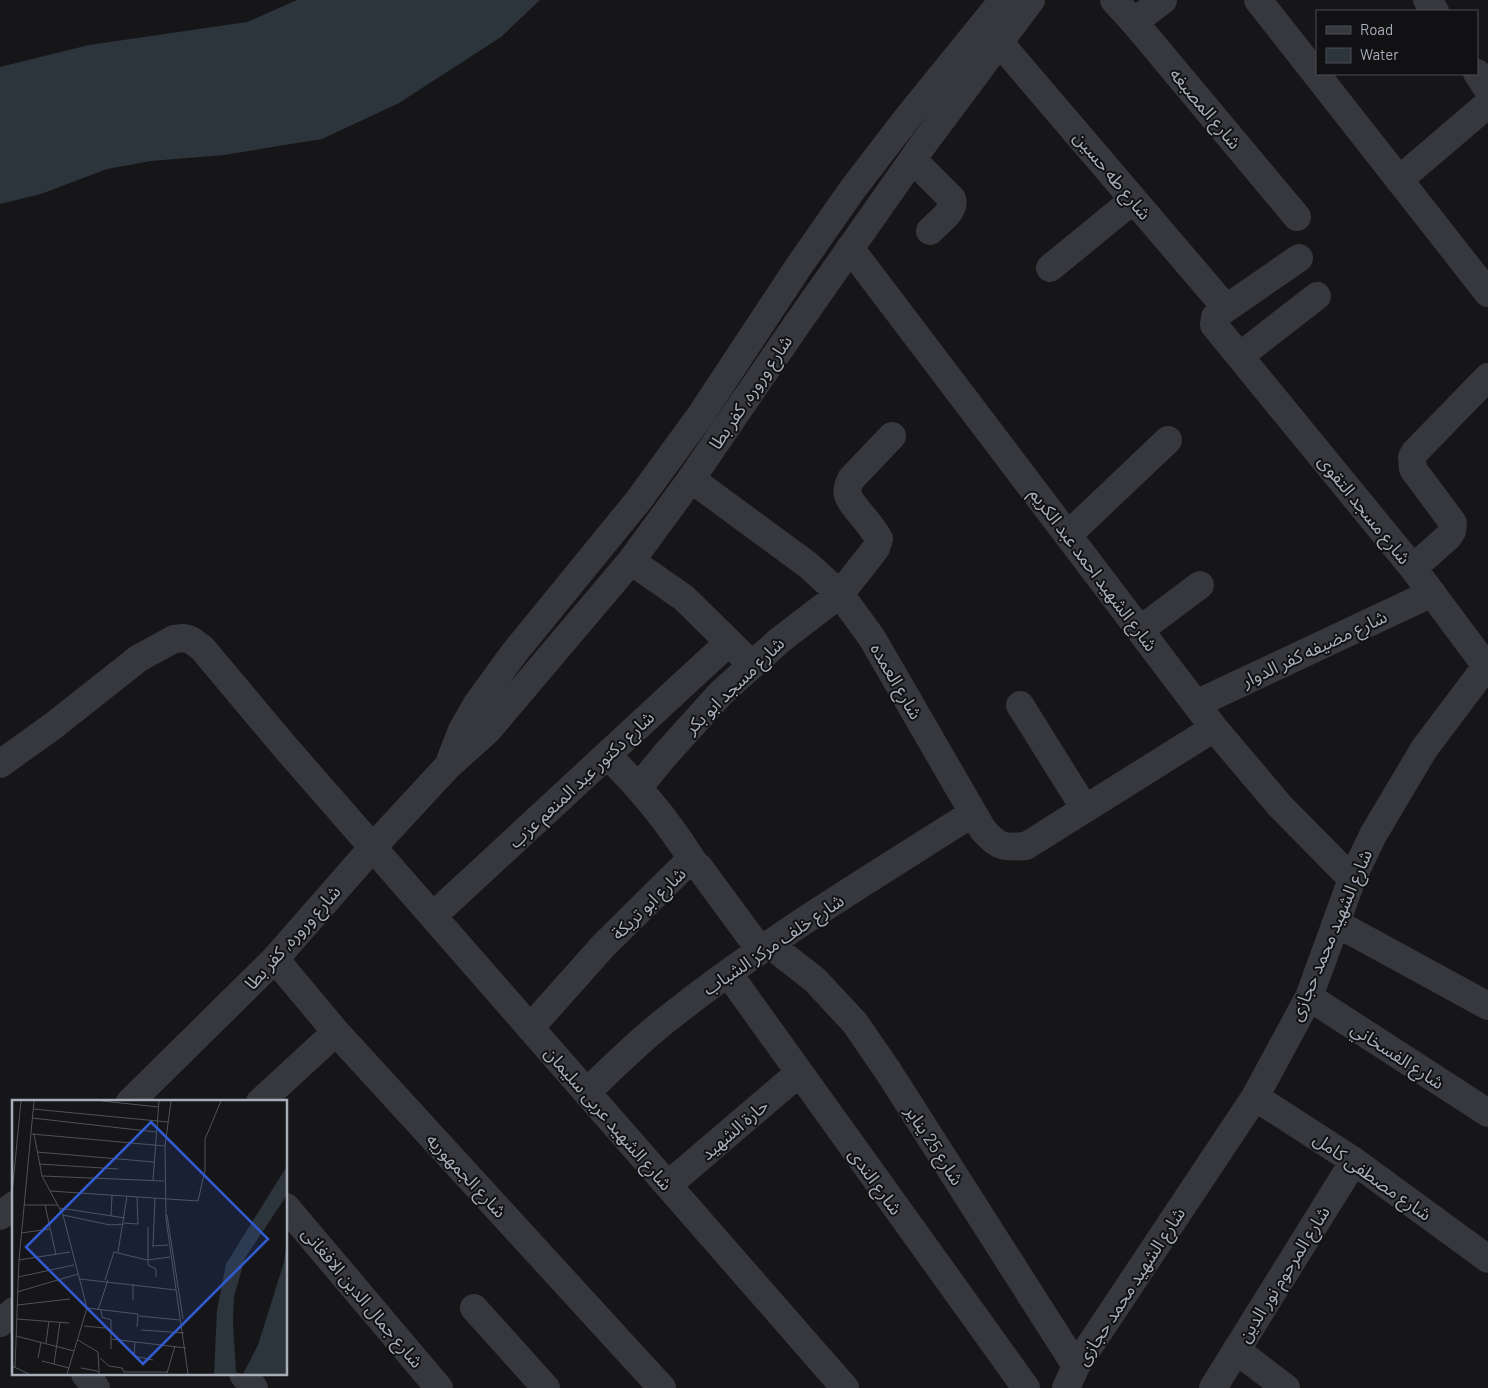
<svg xmlns="http://www.w3.org/2000/svg" width="1488" height="1388" viewBox="0 0 1488 1388" font-family="Barlow,'Noto Sans Arabic',sans-serif">
<style>
.water{fill:#2c353c}
.lines{fill:none;stroke-linecap:round;stroke-linejoin:round}
.minor{stroke:#37383d;stroke-width:28}
.tertiary{stroke:#37383d;stroke-width:28}
.labels{text-anchor:middle;dominant-baseline:central;stroke-width:4;stroke-linejoin:round;paint-order:stroke}
.street-label{font-size:18px;fill:#a8adb8;stroke:#111113}
.inset-road{fill:none;stroke:#505258;stroke-width:1}
.view{fill:#325cd3;fill-opacity:0.15;stroke:#325cd3;stroke-width:2.5}
.inset-edge{fill:none;stroke:#a8adb8;stroke-width:2.5}
</style>
<rect width="100%" height="100%" fill="#161618"/>
<!-- water -->
<path class="water" d="M297 0H540L501 37 399 103 322 139 224 155 151 161 107 169 41 194 0 204V67L89 45 247 22Z"/>
<g class="lines">
<!-- minor -->
<path class="minor" d="M1114 0 1134 22 1297 217
M1258 0 1488 293
M1427 0 1435 11
M1134 22 1163 0
M999 42 1226 308
M1477 73 1488 90
M913 160 952 199C956 211 937 223 930 231
M1399 180 1488 104
M850 248 1214 728 1280 806 1352 879
M1299 258 1218 314 1215 317 1214 325 1413 568 1486 666
M1050 268 1133 200
M1240 356 1317 296
M691 479 808 565 840 594 872 638 983 830C998 847 1004 848 1026 846L1214 728
M1068 535 1168 440
M631 561 684 598 742 655
M1413 568 1448 537 1452 531 1453 523 1413 469 1412 457 1415 452 1488 377
M1140 630 1200 585
M1196 704 1432 593
M1020 705 1085 809
M607 755C641 788 670 824 695 864
M0 764 53 726 139 658 174 639 184 638 191 640 202 648 285 747 845 1388
M639 787 665 755 721 693 780 640 840 594 870 556 876 548 879 539C872 524 851 506 848 495 846 488 849 484 851 479L892 436
M433 916 729 642
M1336 923 1488 1006
M769 944 815 980 855 1023 888 1071 1076 1366
M275 959 336 1032 662 1388
M728 973 1026 1388
M1309 997 1488 1113
M530 1028 604 945 686 864 691 863 699 867 760 950
M587 1092C614 1066 641 1039 671 1016 766 941 871 878 973 813
M1255 1097 1354 1161 1488 1259
M260 1102 336 1032
M668 1185 799 1073
M286 1207 439 1388
M474 1308 546 1388
M0 1323 14 1311
M1236 1350 1286 1388
M85 1374 96 1388
M243 1374 254 1388
M1066 1388 1076 1366 1255 1097 1309 997 1352 879 1373 835 1424 749 1488 664
M1213 1388 1354 1161"/>
<!-- tertiary -->
<path class="tertiary" d="M450 761 462 730 477 704 514 653 638 501 700 416 799 266 852 190 908 117 1003 0
M130 1102 275 959 373 847 448 766 488 730 631 561 691 479 795 327 922 146 1031 0
M0 1216 14 1205"/>
</g>
<g class="labels">
<!-- street labels -->
<g class="street-label">
<text transform="translate(1206 108) rotate(50)">شارع المصبغه</text>
<text transform="translate(1113 175) rotate(50)">شارع طه حسين</text>
<text transform="translate(750 392) rotate(-56)">شارع وروره, كفر بطا</text>
<text transform="translate(1365 509) rotate(51)">شارع مسجد التقوى</text>
<text transform="translate(1094 569) rotate(53)">شارع الشهيد احمد عبد الكريم</text>
<text transform="translate(1314 648) rotate(-25)">شارع مضيفه كفر الدوار</text>
<text transform="translate(897 681) rotate(60)">شارع العمده</text>
<text transform="translate(734 685) rotate(-44)">شارع مسجد ابو بكر</text>
<text transform="translate(581 779) rotate(-43)">شارع دكتور عبد المنعم عزب</text>
<text transform="translate(648 903) rotate(-44)">شارع ابو تريكة</text>
<text transform="translate(1330 935) rotate(-67)">شارع الشهيد محمد حجازى</text>
<text transform="translate(292 937) rotate(-48)">شارع وروره, كفر بطا</text>
<text transform="translate(773 944) rotate(-34)">شارع خلف مركز الشباب</text>
<text transform="translate(1398 1055) rotate(33)">شارع الفسخاني</text>
<text transform="translate(609 1118) rotate(49)">شارع الشهيد عربى سليمان</text>
<text transform="translate(734 1129) rotate(-41)">حارة الشهيد</text>
<text transform="translate(935 1145) rotate(57)">شارع 25 يناير</text>
<text transform="translate(467 1175) rotate(47)">شارع الجمهوريه</text>
<text transform="translate(1373 1176) rotate(35)">شارع مصطفى كامل</text>
<text transform="translate(876 1181) rotate(54)">شارع الندى</text>
<text transform="translate(1283 1274) rotate(-58)">شارع المرحوم نور الدين</text>
<text transform="translate(1130 1286) rotate(-57)">شارع الشهيد محمد حجازى</text>
<text transform="translate(363 1297) rotate(50)">شارع جمال الدين الافغانى</text>
</g>
</g>
<!-- overview -->
<g transform="translate(12 1100)">
<rect width="275" height="275" fill="#161618"/>
<path d="M275 66V95L233 158 222 197 221 221 224 272 231 274 246 245 272 162 275 142V274H202L205 210 214 164Z" fill="#2c353c"/>
<path class="inset-road" d="M90 1 147 7M159 1 153 46 154 119 176 274M21 9 156 22M20 18 144 32M20 34 153 46M22 34 30 76 51 115 75 208 55 274M25 52 142 62M27 64 106 69M30 76 152 81M141 80 147 1M38 91 186 101 193 70V39L209 1M0 94 9 1M12 105H46M33 105 44 155M48 108 113 118M51 115 98 125 112 124M155 115 171 219M99 116 100 95M112 123 126 124 125 97M136 127V165L144 169V177M9 133 38 129M140 146 156 145M141 146 143 98M106 152 115 96M7 160 58 152M6 177 62 165M68 179 164 190M93 180 102 152 135 160 158 157M5 192 66 174M121 200V184M5 205 58 199M75 208 126 214 125 227M86 210 96 180M89 210 90 217 99 220V249M127 216 168 220M5 219 57 223M72 226 93 228M129 230 172 233M4 236 62 251M99 239 174 248M66 240 86 252 87 272M123 242 122 256 141 260M34 243 37 221M26 258 29 242M88 258 97 266 110 268 112 272H156M30 261 57 268M42 264 48 222M0 266 17 274M3 268 7 160 22 1M69 268 85 271 88 274M155 273 163 246"/>
<path class="view" d="M139 22 256 139 131 264 14 147Z"/>
<rect width="275" height="275" class="inset-edge"/>
</g>
<!-- legend -->
<rect x="1316" y="10" width="162" height="65" fill="#111113" stroke="#4d4f55"/>
<rect x="1326" y="26" width="25" height="8" fill="#37383d" stroke="#4d4f55"/>
<text x="1360" y="35" font-size="15" fill="#a8adb8">Road</text>
<rect x="1326" y="48" width="25" height="15" fill="#2c353c" stroke="#4d4f55"/>
<text x="1360" y="60" font-size="15" fill="#a8adb8">Water</text>
</svg>
